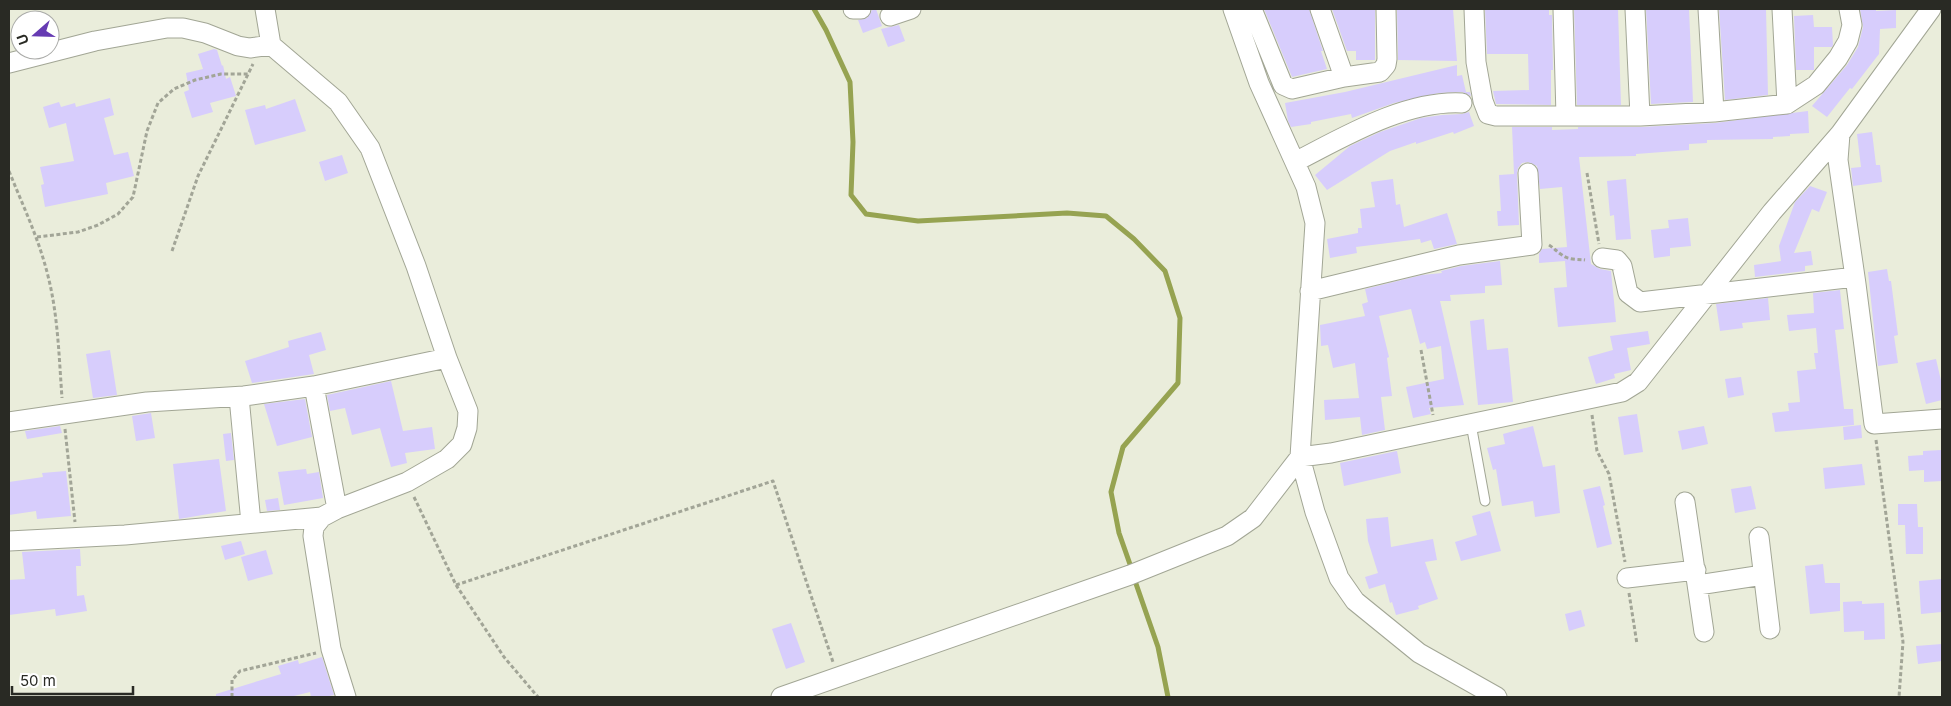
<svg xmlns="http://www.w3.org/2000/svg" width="1951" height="706" viewBox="0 0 1951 706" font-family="Inter,sans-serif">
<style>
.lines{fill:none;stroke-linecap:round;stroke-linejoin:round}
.stream{stroke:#96a351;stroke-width:5}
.building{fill:#d7cdfc}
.lane-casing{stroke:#a2a695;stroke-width:11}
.street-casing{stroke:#a2a695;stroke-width:21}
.path{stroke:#a2a597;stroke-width:3;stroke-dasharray:4 2.5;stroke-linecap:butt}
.lane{stroke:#fff;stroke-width:9}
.street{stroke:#fff;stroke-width:19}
</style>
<rect width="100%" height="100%" fill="#eaeddb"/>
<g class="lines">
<!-- stream -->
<path class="stream" d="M814 9 826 30 850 82 853 142 851 195 866 214 918 221 1067 213 1106 216 1134 239 1165 271 1180 318 1178 383 1123 447 1111 492 1119 533 1132 570
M1134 578 1158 647 1168 697"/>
</g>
<!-- building -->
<path class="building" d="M876 9 882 26 863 33 858 20 867 18 872 10Z
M1264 9H1309L1323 51H1321L1327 69 1292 77Z
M1332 9H1375V60H1356V51H1347Z
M1397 9H1453L1457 61 1398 60Z
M1485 9H1549V15H1552L1553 70H1551V105L1496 104 1493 91 1529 90 1528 54H1487Z
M1574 9H1618L1621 105H1577Z
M1646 9H1689L1693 102 1651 104Z
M1719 9H1766L1768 95 1725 100Z
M1860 9H1876V11L1896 10V28L1880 29 1879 54 1852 89 1850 88 1827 117 1812 106 1847 65 1858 47 1863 27Z
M1813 15 1814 27H1832L1833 45 1832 47H1814V70H1796L1794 16Z
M899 25 905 41 888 47 881 29Z
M214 49 217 50 222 66 223 65 226 79 230 77 236 96 210 103 213 112 192 118 184 92 189 90 186 73 203 69 198 54Z
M1457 65V76L1462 75 1466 92H1470L1471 96 1462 92 1439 93 1394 103 1352 118 1351 114 1311 122V124L1291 127 1288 121 1285 103 1345 92Z
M110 98 114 115 104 118 114 155 128 152 134 176 106 183 108 194 45 207 41 185 44 184 40 167 74 161 66 123 49 128 43 107 59 102 61 107 75 103 76 107Z
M295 99 306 131 255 145 245 110 265 105 266 109Z
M1808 111 1809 133 1790 134V136L1773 137V139L1707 140V143L1689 144V150L1636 154V156L1579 157 1591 264 1600 269 1611 271 1616 322 1558 327 1554 288 1567 287 1565 261 1539 263V254L1542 249 1567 247 1562 187 1540 189 1537 166 1528 162 1522 163 1518 168 1517 174 1519 225 1498 226 1497 211H1501L1499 175 1514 174 1512 127H1552V130L1578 129V127H1641L1715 123Z
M1469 112 1474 126 1454 134 1453 132 1416 144V142L1390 151 1327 190 1315 175 1350 146 1380 132 1421 118 1442 115 1462 114Z
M1872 132 1876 165H1880L1882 182 1853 186 1851 168 1861 167 1857 134Z
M342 155 348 173 325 181 319 162Z
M1393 179 1396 205 1400 204 1404 227 1447 213 1457 244 1434 249 1431 240 1421 243 1420 239 1356 247 1357 253 1330 258 1327 239 1358 233V228H1362L1360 209 1375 207 1371 182Z
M1626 179 1631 239 1616 240 1614 215 1610 216 1607 181Z
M1810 186 1827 192 1819 212 1812 209 1794 253 1811 251 1813 265 1805 266V271L1755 277 1754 265 1781 261 1779 246 1795 202Z
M1688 218 1691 246 1670 248V256L1654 258 1651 230 1669 228 1668 220Z
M1500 261 1502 285 1485 286V293L1450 295 1451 301H1440L1464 405 1429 408 1431 414 1413 418 1406 387 1444 379 1441 346 1427 349 1425 342 1420 344 1411 309 1379 316 1389 357 1387 358 1392 396 1381 397 1385 430 1362 435 1360 417 1325 420 1324 400 1359 398 1355 363 1333 368 1328 345 1321 346 1320 325 1365 316 1362 304 1368 302 1365 289 1422 275 1442 273 1441 271 1461 266Z
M1887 269 1889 281H1891L1898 335 1894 336 1898 363 1878 366 1868 272Z
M1840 290 1844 329 1835 330 1844 409H1853L1854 425 1775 432 1772 413 1789 411 1788 403 1800 402 1797 371 1816 369 1814 353H1818L1816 328 1789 331 1787 315 1814 313 1813 293Z
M1768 298 1770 320 1742 323 1743 328 1720 331 1716 304Z
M1484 319 1487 350 1508 348 1513 402 1478 405 1470 321Z
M1648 331 1650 344 1627 348 1631 370 1614 374 1615 378 1596 384 1588 357 1613 350 1610 336Z
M321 332 326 350 309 355 314 374 252 383 245 361 289 347 288 341Z
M110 350 117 395 93 398 86 354Z
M1936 359 1942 385V400L1926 404 1916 363Z
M1741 377 1744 395 1728 398 1725 379Z
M391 381 403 431 432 427 435 449 405 453 407 463 391 467 380 428 352 435 345 408 330 411 327 395Z
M305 399 312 437 277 446 264 404Z
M151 413 155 438 136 441 132 416Z
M1637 414 1643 452 1624 455 1618 417Z
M1861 425 1862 438 1844 440 1843 427Z
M60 426 62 433 27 439 25 431Z
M1533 426 1543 467 1555 465 1560 513 1535 517 1533 501 1502 506 1496 469 1493 470 1487 448 1505 444 1503 434Z
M1704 426 1708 444 1682 450 1678 431Z
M231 433 234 460 226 461 223 434Z
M1941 450 1942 481 1924 482V470L1909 471 1908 456 1923 455V451Z
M1397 451 1401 473 1344 486 1340 463Z
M219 459 226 511 179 519 173 464Z
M1862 464 1865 485 1825 489 1823 468Z
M306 469 307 474 319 472 323 498 284 505 278 472Z
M66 471 71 516 37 519 36 511 9 515V482L43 477 42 473Z
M1600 486 1605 505 1603 506 1612 544 1597 548 1583 490Z
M1751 486 1756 509 1735 513 1731 489Z
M278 498 280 510 267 511 265 500Z
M1898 504H1917L1918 527H1923V554H1906L1905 525H1898Z
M1490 511 1501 551 1461 561 1455 542 1477 535 1472 516Z
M1388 517 1391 547 1433 539 1437 560 1425 562 1438 599 1418 606 1419 609 1396 615 1392 602 1390 603 1385 584 1369 589 1365 577 1378 573 1368 541 1366 519Z
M241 541 245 554 225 560 221 546Z
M80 549 81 566H76L77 596 84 595 87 611 56 616 55 609 9 615V580L25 579 22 552Z
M266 550 273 574 248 581 241 557Z
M1823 564 1825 583H1840V611L1810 614 1805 566Z
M1942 579V612L1921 614 1919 581Z
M1862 601V604L1884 603 1885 639 1864 640V631L1844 632 1843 602Z
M1581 610 1585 626 1569 631 1565 614Z
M791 623 805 662 786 669 772 629Z
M1942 644V661L1918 664 1916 646Z
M322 657 334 695 325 697H311L310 692 290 697H216V694L281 674 278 666 298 660 299 664Z"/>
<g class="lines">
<defs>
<path id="lane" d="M1471 424 1485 501"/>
<path id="street" d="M265 9 271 45 338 102 370 148 416 266 447 358 468 411 467 428 462 444 447 459 407 482 337 509 322 517 314 527 313 536 331 649 346 697
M853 9H861
M1233 9 1259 83 1306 187 1315 223 1300 457 1315 512 1339 578 1355 601 1419 653 1497 697
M1252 9 1283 85 1292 89 1344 77 1380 72 1386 65 1387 59 1386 9
M1320 9 1344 77
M1474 9 1476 62 1483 101 1488 114 1496 116H1640L1714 112 1787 104 1782 9
M1563 9 1566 116
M1635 9 1640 116
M1708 9 1714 112
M890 16 911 9
M9 63 95 41 167 28H183L205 33 238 46 250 48 271 45
M1787 104 1816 85 1838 58 1848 41 1852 25 1849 9
M1840 134 1838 160 1856 284 1874 424 1942 419
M1295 162C1344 137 1405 100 1462 103
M1602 258 1617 260 1622 266 1628 293 1640 302 1855 277
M1310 291 1459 255 1532 245 1528 173
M314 386 337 509
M239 397 251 523
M9 422 147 402 244 396 314 386 447 358
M1685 502 1704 632
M1759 537 1770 629
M9 541 125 535 322 517
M1627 578 1696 570
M1698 585 1763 575
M781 697 1130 575 1227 536 1253 518 1300 457 1331 453 1622 392 1638 382 1772 212 1840 134 1931 9"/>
</defs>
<!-- lane casing -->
<use href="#lane" class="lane-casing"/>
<!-- street casing -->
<use href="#street" class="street-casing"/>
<!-- path -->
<path class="path" d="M9 171C23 206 39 239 48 276 58 315 59 357 62 398
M1587 173 1599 244
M37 237 78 232 98 225 118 214 133 197 147 131 158 103 174 89 195 80 221 74H248
M1549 245C1554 248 1557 252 1562 255 1568 260 1578 259 1585 260
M172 251 198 176 253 64
M1421 350 1433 415
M1592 415 1597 451 1609 474 1625 562
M65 429 75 522
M1876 440 1903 642 1899 697
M414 497 456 585 504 657 538 697
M456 585 773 481 833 662
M1629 593 1637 644
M232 697V680L240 671 316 653"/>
<!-- lane -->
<use href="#lane" class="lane"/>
<!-- street -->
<use href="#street" class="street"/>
</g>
<!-- border -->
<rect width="1951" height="706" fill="none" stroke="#292a24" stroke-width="20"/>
<!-- north arrow -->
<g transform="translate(35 35) rotate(250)"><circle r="24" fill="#ffffff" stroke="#a9aaa7"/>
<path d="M0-4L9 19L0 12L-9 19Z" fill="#663bb3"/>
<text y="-8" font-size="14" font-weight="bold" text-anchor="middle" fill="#292a24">U</text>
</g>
<!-- scale -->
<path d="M12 686v8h121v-8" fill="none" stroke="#292a24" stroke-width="2.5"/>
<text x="20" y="686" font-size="15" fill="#292a24" stroke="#ffffff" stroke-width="4" paint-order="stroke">50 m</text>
</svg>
